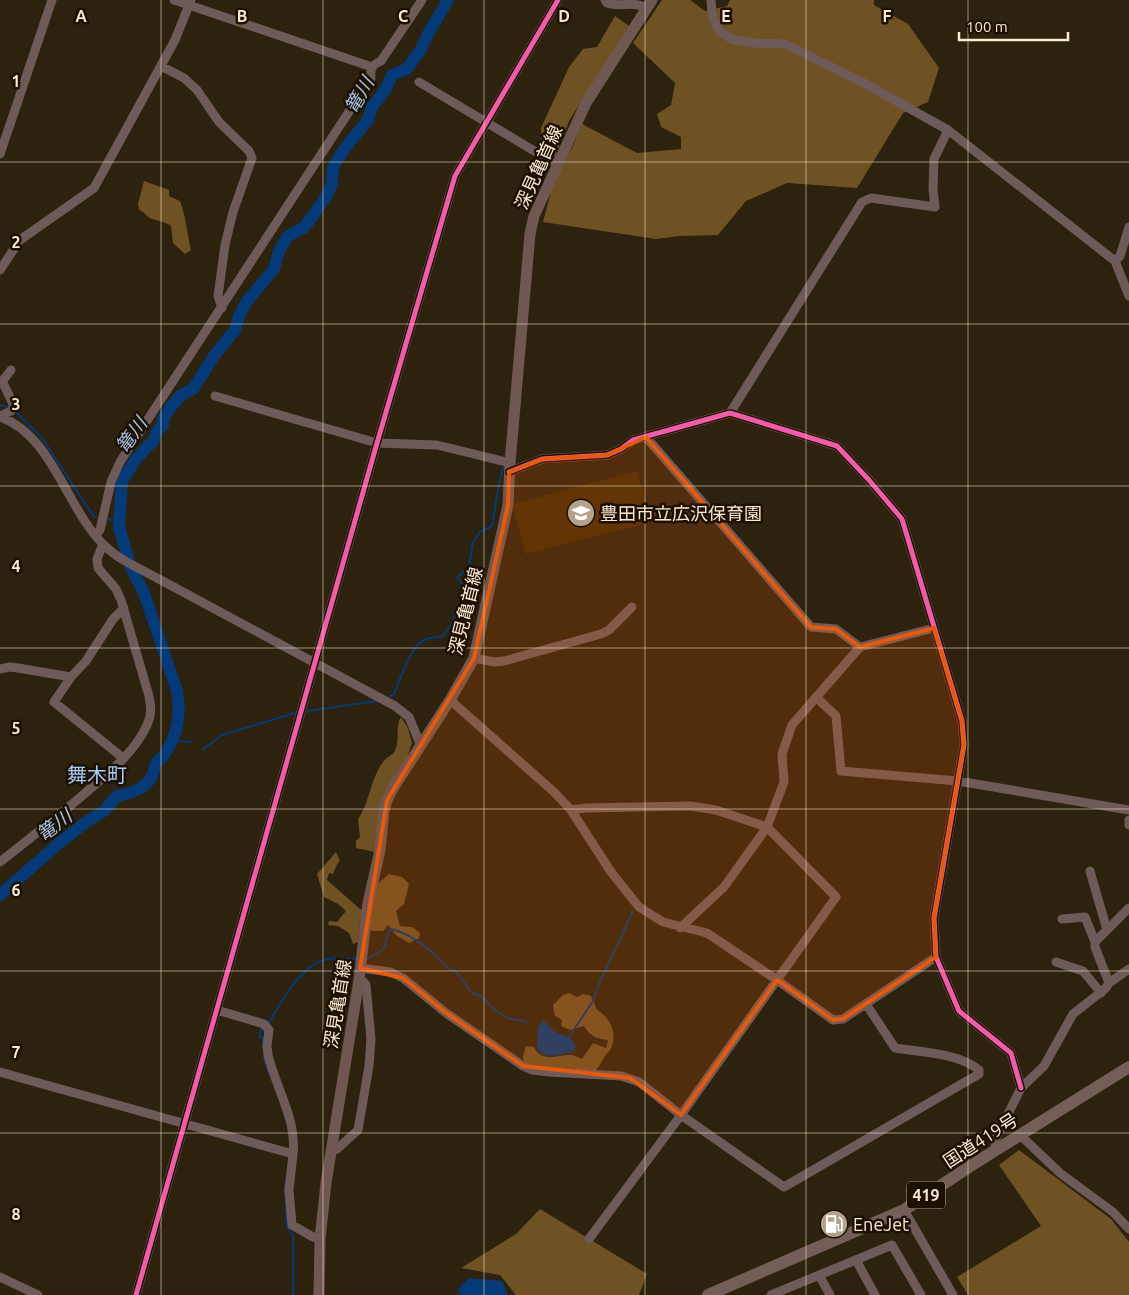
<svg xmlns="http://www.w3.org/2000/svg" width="1129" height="1295" viewBox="0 0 1129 1295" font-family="Ubuntu,'Noto Sans JP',sans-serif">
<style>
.built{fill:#432c03}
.forest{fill:#6f5224}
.water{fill:#043a77}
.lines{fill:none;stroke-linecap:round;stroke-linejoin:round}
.stream{stroke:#043a77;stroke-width:2}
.river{stroke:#043a77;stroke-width:12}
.minor{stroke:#6e5a58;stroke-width:9}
.major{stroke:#6f5851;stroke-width:11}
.highway{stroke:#735e58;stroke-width:12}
.cycleway-casing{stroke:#1c1000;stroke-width:8}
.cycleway{stroke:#f35aa7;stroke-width:5}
.marked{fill:#e8590c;fill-opacity:0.2;stroke:#e8590c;stroke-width:4;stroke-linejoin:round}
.grid{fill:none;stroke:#fce9cf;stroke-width:1;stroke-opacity:0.55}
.labels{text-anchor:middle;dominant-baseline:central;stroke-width:5;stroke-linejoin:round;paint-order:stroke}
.shield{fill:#1c1000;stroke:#b9a891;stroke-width:1}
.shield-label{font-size:16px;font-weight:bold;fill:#fce9cf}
.street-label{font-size:18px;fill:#fce9cf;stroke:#1c1000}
.poi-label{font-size:18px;fill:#fce9cf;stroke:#1c1000;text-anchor:start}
.water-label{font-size:19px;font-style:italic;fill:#a8c5ed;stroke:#1c1000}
.quarter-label{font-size:20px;fill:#a7cbfd;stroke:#1c1000}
.grid-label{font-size:16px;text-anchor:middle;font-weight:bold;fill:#fce9cf;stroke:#1c1000;stroke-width:5;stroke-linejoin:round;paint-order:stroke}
</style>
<rect width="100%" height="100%" fill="#2d220d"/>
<!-- built -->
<path class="built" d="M637 471 651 522 526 554 512 504Z"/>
<!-- forest -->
<path class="forest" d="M662 0H690L705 11 727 6 730 0H874V5L908 24 939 68 928 102 903 113 857 188 787 183 746 201 718 235 680 236 656 239 543 222 555 176 572 148 582 124 637 153 681 149V137L661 127 657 114 671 105 675 83 633 43Z
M615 16 629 26 569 121 555 157 542 148 541 128 569 67 583 49 597 47Z
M144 181 169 190V196L180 201C186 217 187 233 191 250L185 254 173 243 171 226C164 221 156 221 150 218 145 215 145 212 139 210L138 204Z
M401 717 408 728 412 743 375 852 356 848V841L360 837 358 819C369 805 371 777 383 762 386 757 392 756 395 751 400 739 395 727 401 717Z
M336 852 340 861 337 864 333 874 329 873 327 880 360 909 368 911 375 886 389 874 402 877 409 884 404 904 396 911 400 926 412 927 420 933 419 938 409 943 396 935 388 925 383 931H372L368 926 360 923 358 942 353 944 349 933 338 926 328 925 329 921 337 922 346 911 338 904 324 897 317 874Z
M569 993 577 997 583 994 591 996 597 1010C610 1017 619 1035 610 1050 609 1052 606 1054 605 1056 601 1062 600 1066 594 1072L545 1070 524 1063 523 1056 526 1046 534 1047C542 1063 556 1055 570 1055 574 1055 578 1057 582 1059L593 1043 606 1048 608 1040C597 1039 590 1036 584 1026L570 1030 561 1026 562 1020 555 1016 553 1005 563 995Z
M1019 1150 1111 1219 1129 1242V1295H968L957 1277 1041 1226 999 1165Z
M540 1209 647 1274 639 1295H516L500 1275 461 1268 516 1234Z"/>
<!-- water -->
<path class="water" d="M543 1020 555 1032 569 1037 576 1046 573 1052C561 1054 544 1061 537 1048L538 1027Z
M468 1278 502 1281 508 1295H461L457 1291Z"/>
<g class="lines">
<!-- stream -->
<path class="stream" d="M0 405 10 408
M14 410 42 438 94 517H96
M106 519 113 520 119 527
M390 696 394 694C400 680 410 647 424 640 430 637 437 638 443 636L451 625 466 589 457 577 469 567 473 542 480 532 492 526C496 506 497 487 503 468
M307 711 377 701
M174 740 190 742
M202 750 222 735 295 713
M367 959 383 950 389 931 392 929C416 936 434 952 450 970H455L471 992 482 997 496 1011 508 1018 528 1022
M268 1024C281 1003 299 967 324 960 334 957 345 959 355 959
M262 1026 259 1036 263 1038V1045
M569 1037 593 1001 600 982 633 911
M264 1057 269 1074
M286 1179 285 1186 287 1227 293 1236V1295"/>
<!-- river -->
<path class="river" d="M0 895 58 844 86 822 104 811 117 796C129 794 144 789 151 778 154 774 154 768 156 763 158 760 162 758 164 755 178 735 181 715 177 691L144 593 131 568 119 527 122 481 136 459 150 444 153 442 156 433 163 425V419L170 408 181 395 193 389 214 356 235 330 239 316 247 301 274 269 279 251 288 236 303 228 310 220 327 195 332 184 333 167 345 148 368 120 372 107 385 90 392 75 407 69 421 49 429 32 448 0"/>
<!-- minor -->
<path class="minor" d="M174 0 372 67
M605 0 607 3C622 8 630 0 647 8
M711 0 712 13 717 28 723 34 732 39 753 43 785 44 864 83 948 130 1115 261 1129 296
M161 66 184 78 197 90 219 122 249 151 252 158 233 212 225 245 218 296 222 308
M419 82 556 164
M0 154 52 0
M1115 261 1120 256 1129 227
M0 270 20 240 94 188 175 40 191 0
M215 396 377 443 437 445 510 463
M730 413 862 202 871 198 935 207 933 189 934 159 948 130
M0 416 11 411 14 406 3 383 4 379 11 370
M0 417C53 435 67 511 105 546 119 560 139 568 157 578L395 706 409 717 421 746
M646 437 811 627 836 629 860 647
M509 472 542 459 607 455 621 449 633 440 730 413 837 446 869 480 902 519 962 721 964 745 934 918 936 957 959 1011 1011 1053 1021 1088
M96 535 100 530 111 482 120 462 371 78C370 68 372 65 381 61L422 0
M474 658 494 662 504 661 601 634 609 630 632 607
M0 669 9 667 18 668 71 677
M816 697 836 716 841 771 958 781 1129 810
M450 700 554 792 571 810 611 872 639 907 663 922 707 933 777 980 833 1020 843 1019 936 957
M123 758 54 702 71 677 86 661 113 619 124 608
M571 810 586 808 690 806 716 810 767 827 836 897 681 1115 589 1239
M1129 820V825
M0 862C28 840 56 818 83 795 106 775 134 754 147 725 152 715 151 706 149 696L121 600 116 589 98 568 97 559 103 544
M1090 871 1107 930
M1062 919 1085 917 1095 942
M680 928 724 887 767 827 784 782 782 754 792 725 860 647 934 628
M1056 962 1083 971 1101 993
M360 968 390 972 403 978 446 1013 523 1066 532 1070 549 1072 621 1076 639 1082 681 1115 784 1187 979 1074V1070C959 1053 920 1052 895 1048L866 1004
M1109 983 1129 969
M217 1010 264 1024 269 1030 267 1046 268 1055C276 1088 297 1120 293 1154
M0 1072 293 1154 289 1190 292 1225 313 1237 320 1239
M1020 1135 1060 1173 1113 1212 1129 1229
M332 1150 337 1149 358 1130 369 1066 371 1039 366 985 364 982 359 980
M995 1150 996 1138 1021 1088 1044 1066 1073 1014 1105 989 1109 983 1095 947V942L1129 908
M904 1210 953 1295
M856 1260 875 1295
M819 1275 830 1295
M0 1277 38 1295
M136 1295 377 443 455 176 558 0
M771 1295 892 1245 921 1295"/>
<!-- major -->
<path class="major" d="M319 1295 320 1239 326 1183 359 980 368 903 380 850 384 811 387 800 392 790 450 700 474 658 508 505 510 463 530 234 534 216 586 103 652 0"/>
<!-- highway -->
<path class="highway" d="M708 1295 904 1210 972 1165 1129 1067"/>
<defs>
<path id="cycleway" d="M509 472 542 459 607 455 621 449 633 440 730 413 837 446 869 480 902 519 962 721 964 745 934 918 936 957 959 1011 1011 1053 1021 1088
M136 1295 377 443 455 176 558 0"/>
</defs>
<!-- cycleway casing -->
<use href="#cycleway" class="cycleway-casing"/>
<!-- cycleway -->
<use href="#cycleway" class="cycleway"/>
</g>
<!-- marked area -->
<path class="marked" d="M646 437 811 627 836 629 860 647 934 628 962 721 964 745 934 918 936 957 843 1019 833 1020 777 980 681 1115 630 1078 523 1066 446 1013 403 978 360 968 387 800 474 658 508 505 509 472 542 459 607 455Z"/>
<!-- grid -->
<path class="grid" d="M161 0V1295M323 0V1295M484 0V1295M645 0V1295M806 0V1295M968 0V1295M0 162H1129M0 324H1129M0 486H1129M0 648H1129M0 809H1129M0 971H1129M0 1133H1129"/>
<!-- icons -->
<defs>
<symbol id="school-disc" viewBox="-11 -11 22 22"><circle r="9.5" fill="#b4a38b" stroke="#1c1000"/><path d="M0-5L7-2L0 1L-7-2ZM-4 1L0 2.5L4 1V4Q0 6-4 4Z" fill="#fff"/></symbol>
<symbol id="fuel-disc" viewBox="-11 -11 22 22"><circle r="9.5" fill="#b4a38b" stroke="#1c1000"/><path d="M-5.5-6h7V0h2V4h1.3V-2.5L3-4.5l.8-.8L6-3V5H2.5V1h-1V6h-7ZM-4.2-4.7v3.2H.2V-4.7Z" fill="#fff"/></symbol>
</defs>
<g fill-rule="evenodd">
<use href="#school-disc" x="565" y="497" width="32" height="32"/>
<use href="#fuel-disc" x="818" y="1208" width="32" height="32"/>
</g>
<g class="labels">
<!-- shield labels -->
<rect class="shield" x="907" y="1181.5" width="38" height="27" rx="4"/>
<g class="shield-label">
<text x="926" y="1195">419</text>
</g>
<!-- street labels -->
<g class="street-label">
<text transform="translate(538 167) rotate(-66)">深見亀首線</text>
<text transform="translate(465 611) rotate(-76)">深見亀首線</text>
<text transform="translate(337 1004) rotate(-81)">深見亀首線</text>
<text transform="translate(980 1140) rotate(-33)">国道419号</text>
</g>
<!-- poi labels -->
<g class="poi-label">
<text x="600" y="513">豊田市立広沢保育園</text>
<text x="853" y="1224">EneJet</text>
</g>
<!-- water labels -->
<g class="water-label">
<text transform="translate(359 95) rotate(-60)">篭川</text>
<text transform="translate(131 435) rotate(-54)">篭川</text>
<text transform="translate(54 825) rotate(-37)">篭川</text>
</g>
<!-- quarter labels -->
<g class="quarter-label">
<text x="97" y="774">舞木町</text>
</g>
</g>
<g class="grid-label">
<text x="81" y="22">A</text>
<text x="242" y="22">B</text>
<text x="403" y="22">C</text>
<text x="564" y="22">D</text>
<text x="726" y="22">E</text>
<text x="887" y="22">F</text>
<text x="16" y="87">1</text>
<text x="16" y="248">2</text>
<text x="16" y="410">3</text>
<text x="16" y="572">4</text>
<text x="16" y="734">5</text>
<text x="16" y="896">6</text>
<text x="16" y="1058">7</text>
<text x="16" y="1220">8</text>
</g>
<!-- scale -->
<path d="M959 32v8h109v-8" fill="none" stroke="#fce9cf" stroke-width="2.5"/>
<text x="966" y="32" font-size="15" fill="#fce9cf" stroke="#1c1000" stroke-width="4" paint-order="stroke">100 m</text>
</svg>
